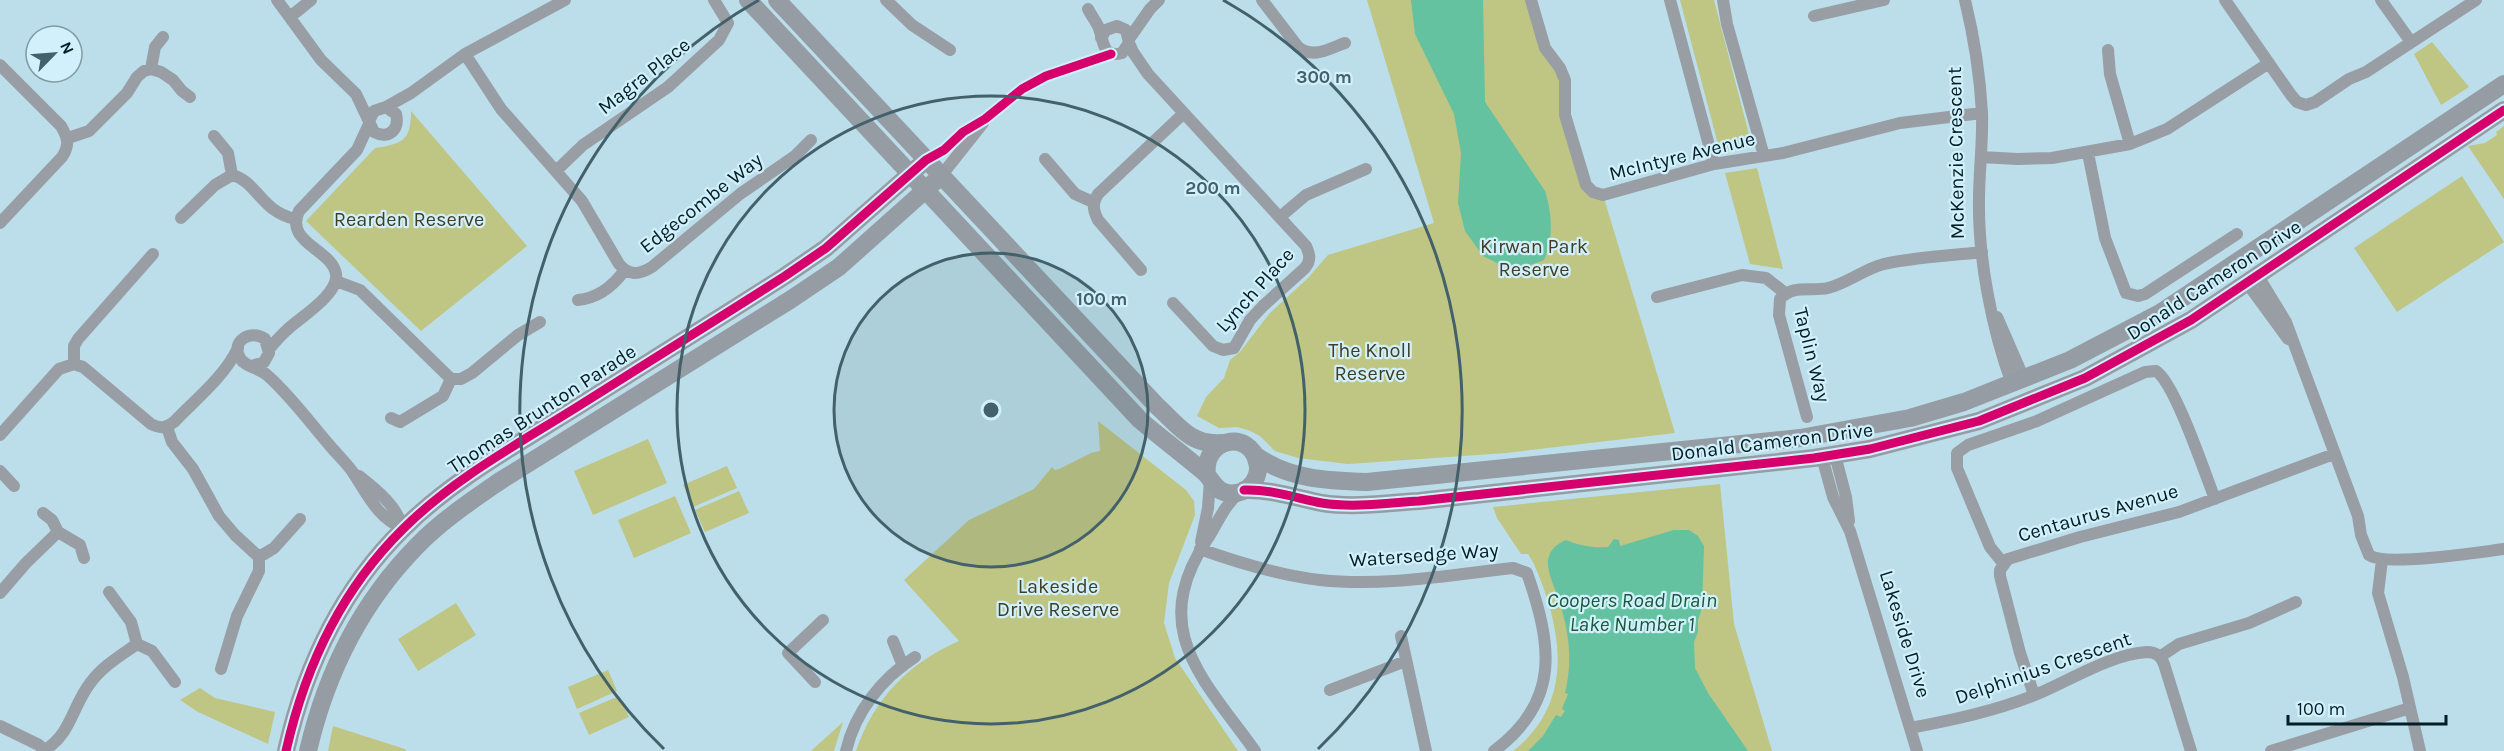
<svg xmlns="http://www.w3.org/2000/svg" width="2504" height="751" viewBox="0 0 2504 751" font-family="Karla,sans-serif">
<style>
.green{fill:#bfc582}
.water{fill:#64c2a0}
.lines{fill:none;stroke-linecap:round;stroke-linejoin:round}
.street{stroke:#999da4;stroke-width:12}
.secondary{stroke:#959ca4;stroke-width:18}
.cycleway-casing{stroke:#d1f0fb;stroke-width:13}
.cycleway{stroke:#d6006c;stroke-width:9}
.ring{fill:none;stroke:#43616a;stroke-width:3}
.labels{text-anchor:middle;dominant-baseline:central;stroke-width:4.5;stroke-linejoin:round;paint-order:stroke}
.street-label{font-size:20px;fill:#031e25;stroke:#d1f0fb}
.park-label{font-size:20px;fill:#423e26;stroke:#d1f0fb}
.water-label{font-size:21px;font-style:italic;fill:#1a583c;stroke:#d1f0fb}
.centre{fill:#43616a;stroke:#d1f0fb;stroke-width:3}
.ring-label{font-size:18px;text-anchor:middle;font-weight:bold;fill:#43616a;stroke:#d1f0fb;stroke-width:4.5;stroke-linejoin:round;paint-order:stroke}
</style>
<rect width="100%" height="100%" fill="#bbdeea"/>
<!-- green -->
<path class="green" d="M1367 0H1531L1560 68 1564 103 1586 185 1603 195 1675 433 1506 453 1348 464 1298 458 1275 451 1260 436 1248 430 1237 427 1219 428 1197 416 1206 397 1224 378 1230 360 1240 352 1269 314 1308 278 1328 255 1434 223Z
M1680 0H1714L1751 142 1748 147 1725 152 1719 148Z
M2432 42 2469 87 2441 105 2414 54Z
M411 111 527 246 421 331 306 221 375 148C403 144 411 140 411 111Z
M2504 126V199L2468 146 2485 143 2497 135 2496 132Z
M1757 168 1783 269 1750 264 1725 173Z
M2462 176 2504 242 2397 312 2354 248Z
M1098 421 1186 490 1194 501 1195 515 1169 583 1164 623 1175 658 1238 751H856C874 698 909 663 959 641L904 580 969 520 1034 489 1052 467 1055 470 1059 469 1091 453 1100 451Z
M648 439 667 483 593 515 574 471Z
M727 466 737 488 693 507 683 485Z
M1720 484 1734 624 1772 751H1513C1576 702 1562 628 1534 564L1528 554H1521L1497 518 1493 507Z
M739 491 749 513 705 532 695 510Z
M675 496 691 533 634 558 618 520Z
M456 603 476 635 418 671 398 639Z
M608 670 617 691 577 709 568 687Z
M200 688 215 698 275 712 268 744 198 712 180 700Z
M619 696 629 717 589 735 579 713Z
M843 722 834 751H811Z
M333 726 405 749 406 751H328Z"/>
<!-- water -->
<path class="water" d="M1411 0H1483L1485 102 1545 191C1552 213 1554 238 1544 260L1520 269 1507 268 1483 256 1465 231 1458 203 1461 153 1454 114 1415 34Z
M1674 530H1689L1698 536 1704 546 1702 608 1698 620V632L1694 642 1695 668 1708 693 1748 751H1528L1543 736 1556 715 1561 717 1565 711 1562 709 1568 694 1565 693C1573 660 1569 632 1559 600 1555 588 1547 573 1548 560 1550 549 1557 544 1566 540 1580 546 1593 548 1608 547L1614 539 1619 540 1620 546Z"/>
<g class="lines">
<!-- street -->
<path class="street" d="M277 0 321 60 356 94 374 132C389 140 400 129 396 114L386 107 374 111 370 119
M886 0 912 25 950 50
M1262 0 1298 47C1313 59 1328 49 1345 43
M1531 0 1545 48 1560 68 1565 80V115L1586 185 1593 192 1603 195 1714 164 1783 153 1900 123 1982 113
M1670 0 1714 164
M1723 0 1727 24 1764 156
M1965 0C1974 37 1980 75 1982 113 1983 142 1979 171 1979 200 1978 258 1992 330 2012 384
M2225 0 2291 95 2297 102 2306 105 2315 102 2349 79 2366 72 2476 0
M2381 0 2411 42
M1088 9C1091 15 1095 20 1098 26 1104 39 1101 59 1122 53L1129 43 1126 30 1117 26 1106 30 1101 38
M1814 16 1884 0
M290 17 311 0
M1129 39 1150 9 1159 0
M1129 43 1133 52 1148 74 1306 246C1310 255 1311 260 1305 268L1263 306 1250 320 1234 348 1223 350 1213 346 1173 303
M2108 50 2110 74 2130 144
M465 54 501 109 582 201 619 264C629 276 639 275 652 267L740 194 795 156 811 140
M0 65 61 126C68 138 70 145 62 157L0 223
M151 69 155 47 163 37
M386 107 411 93 465 54 565 0
M214 136 228 153 232 175
M68 138 89 131 127 93 137 77 144 71 151 69 161 72 173 80 182 91 190 97
M2088 153 2105 238 2126 293 2138 296 2145 294 2237 234
M1981 157 2017 159 2052 158 2130 144 2167 129 2269 63
M1045 159 1075 194 1093 202
M926 160 944 150 963 132 985 119 1022 89 1046 76 1111 54
M557 170 583 145 668 87 719 40 728 23 714 0
M941 176 983 123
M1280 217 1306 195 1366 169
M181 218 215 185 232 175C257 181 260 211 295 219
M1141 270 1098 220C1093 210 1092 204 1098 194L1184 113
M2258 276 2286 322 2358 516 2361 535 2369 555C2385 567 2480 552 2504 549
M336 281 360 290 451 379H461L472 373 518 335 540 322
M2247 283 2288 339
M1657 297 1742 275 1766 278 1785 293
M578 300C598 298 613 286 624 271
M1997 317 2024 379
M269 349C275 342 281 335 288 329 301 317 339 294 336 274 332 249 284 243 299 211L357 150 369 124
M74 364V346L78 339 153 254
M252 366 264 362 269 353 265 339C251 329 230 341 240 358 245 367 259 368 267 375 291 396 310 423 331 447 338 455 346 463 352 471 367 493 377 518 403 528
M1807 417 1779 315 1780 299C1793 284 1811 292 1828 288 1848 283 1864 269 1884 264 1915 257 1949 256 1982 252
M391 418 400 422 443 396 451 379
M167 427 172 442 193 469 219 516 235 535 259 557V571L237 616 221 669
M0 435 59 369 74 364 83 367 151 424C161 429 165 428 174 422 196 399 224 377 238 348
M1835 455 1846 497 1849 521
M1822 457 1833 497 1850 531 1917 751
M0 471 14 486
M359 476C378 491 396 505 403 528
M1239 493C1224 506 1218 522 1208 538 1147 629 1202 677 1255 751
M43 513 52 520 58 532 80 545 84 558
M1201 542 1208 508 1210 480
M1200 549C1239 563 1278 575 1320 580 1384 587 1450 575 1513 568L1527 573C1552 645 1561 701 1494 751
M259 557 274 548 300 519
M2382 560 2378 593 2403 677 2420 751
M2003 563 1990 547 1957 468V453L1968 445 2037 421 2145 372 2156 371C2175 383 2205 474 2215 499
M109 592 131 622 137 644
M0 593 26 563 58 532
M1401 636 1426 751
M893 641 903 666
M137 644 152 651 175 682
M2161 656 2179 644 2249 623 2296 602
M815 682 788 653 823 620
M1330 690 1406 661
M2034 695 2020 653 2000 576V570L2008 559 2080 537 2179 512 2334 454
M0 726 39 745 45 751
M1910 728C1953 720 1995 711 2035 695 2069 681 2111 654 2147 652 2156 652 2161 656 2164 664L2191 751
M45 750C72 733 72 706 91 682 103 666 120 656 137 644
M846 751C855 712 882 678 915 657
M2271 751 2410 708"/>
<!-- secondary -->
<path class="secondary" d="M748 0 1140 420C1161 438 1184 455 1205 473 1212 479 1213 488 1224 492 1232 495 1243 493 1249 487 1256 481 1260 471 1257 462 1250 429 1202 438 1207 475
M777 0 1157 406C1179 426 1191 446 1222 443
M1255 455C1288 479 1327 481 1367 482L1800 438 1910 418 1964 402 2070 360 2160 313 2504 84
M1244 490C1271 489 1296 498 1322 503 1353 508 1388 503 1419 501L1814 458 1870 449 1979 421 2085 378 2191 320 2504 110
M286 751C305 667 341 590 403 529 453 479 518 444 577 407 647 363 716 320 785 276L826 248 926 160
M308 751C326 674 361 603 417 546 441 521 471 501 500 481L790 300 839 267 941 176"/>
<defs>
<path id="cycleway" d="M1244 490C1271 489 1296 498 1322 503 1353 508 1388 503 1419 501L1814 458 1870 449 1979 421 2085 378 2191 320 2504 110
M286 751C305 667 341 590 403 529 453 479 518 444 577 407 647 363 716 320 785 276L826 248 926 160 944 150 963 132 985 119 1022 89 1046 76 1111 54"/>
</defs>
<!-- cycleway casing -->
<use href="#cycleway" class="cycleway-casing"/>
<!-- cycleway -->
<use href="#cycleway" class="cycleway"/>
</g>
<!-- distance rings -->
<circle cx="991" cy="410" r="157" fill="#43616a" fill-opacity=".12"/>
<g class="ring">
<circle cx="991" cy="410" r="157"/>
<circle cx="991" cy="410" r="314"/>
<path d="M664 749A471 471 0 0 1 759 0M1223 0A471 471 0 0 1 1318 749"/>
</g>
<g class="labels">
<!-- street labels -->
<g class="street-label">
<text transform="translate(644 76) rotate(-38)">Magra Place</text>
<text transform="translate(1956 153) rotate(-91)">McKenzie Crescent</text>
<text transform="translate(1682 156) rotate(-14)">McIntyre Avenue</text>
<text transform="translate(701 203) rotate(-38)">Edgecombe Way</text>
<text transform="translate(2214 280) rotate(-33)">Donald Cameron Drive</text>
<text transform="translate(1255 290) rotate(-48)">Lynch Place</text>
<text transform="translate(1812 355) rotate(76)">Taplin Way</text>
<text transform="translate(542 409) rotate(-33)">Thomas Brunton Parade</text>
<text transform="translate(1772 442) rotate(-7)">Donald Cameron Drive</text>
<text transform="translate(2098 513) rotate(-16)">Centaurus Avenue</text>
<text transform="translate(1424 555) rotate(-4)">Watersedge Way</text>
<text transform="translate(1905 634) rotate(73)">Lakeside Drive</text>
<text transform="translate(2043 668) rotate(-19)">Delphinius Crescent</text>
</g>
<!-- park labels -->
<g class="park-label">
<text x="409" y="219">Rearden Reserve</text>
<text x="1534" y="246">Kirwan Park<tspan x="1534" dy="23">Reserve</tspan></text>
<text x="1370" y="350">The Knoll<tspan x="1370" dy="23">Reserve</tspan></text>
<text x="1058" y="586">Lakeside<tspan x="1058" dy="23">Drive Reserve</tspan></text>
</g>
<!-- water labels -->
<g class="water-label">
<text x="1632" y="600">Coopers Road Drain<tspan x="1632" dy="24">Lake Number 1</tspan></text>
</g>
</g>
<circle cx="991" cy="410" r="9" class="centre"/>
<g class="ring-label">
<text x="1324" y="83">300 m</text>
<text x="1213" y="194">200 m</text>
<text x="1102" y="305">100 m</text>
</g>
<!-- north arrow -->
<g transform="translate(54 54) rotate(65)"><circle r="28" fill="#d1f0fb" stroke="#7f9ca5" stroke-width="1.5"/>
<path d="M0-4.5L10 22L0 15L-10 22Z" fill="#43616a"/>
<text y="-9" font-size="16" font-weight="bold" text-anchor="middle" fill="#031e25">N</text>
</g>
<!-- scale -->
<path d="M2288 715v9h158v-9" fill="none" stroke="#031e25" stroke-width="3"/>
<text x="2297" y="715" font-size="18" fill="#031e25" stroke="#d1f0fb" stroke-width="4.5" paint-order="stroke">100 m</text>
</svg>
